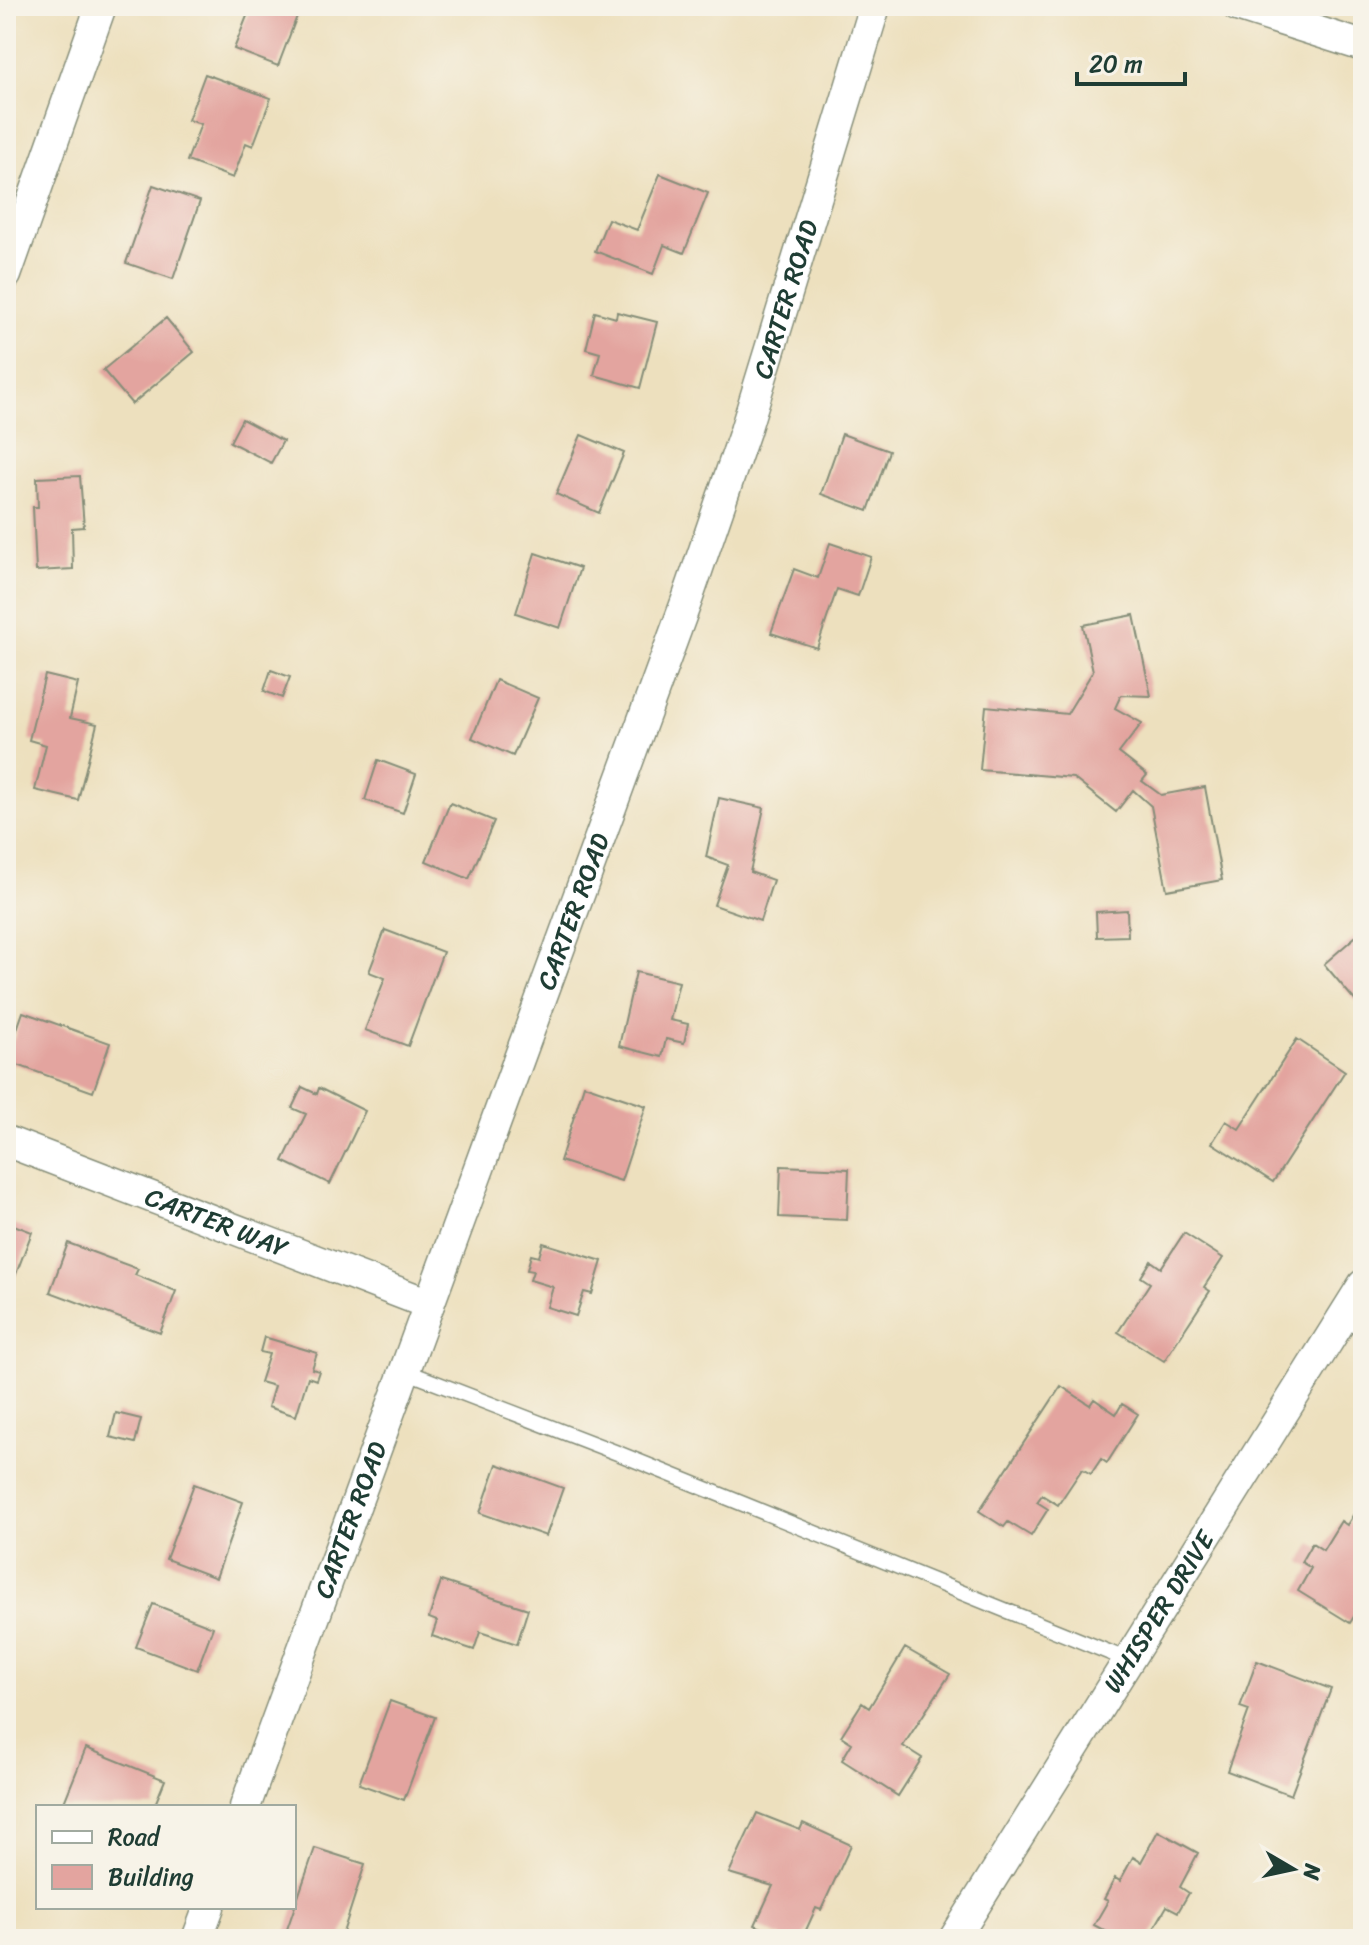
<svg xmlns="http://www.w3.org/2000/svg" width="1369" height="1945" viewBox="0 0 1369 1945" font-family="Sriracha,sans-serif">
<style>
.building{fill:#e3a49f}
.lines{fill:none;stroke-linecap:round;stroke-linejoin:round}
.lane-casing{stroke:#868e79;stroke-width:17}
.street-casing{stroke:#868e79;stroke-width:33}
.lane{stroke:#fff;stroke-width:14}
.street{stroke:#fff;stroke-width:30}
.labels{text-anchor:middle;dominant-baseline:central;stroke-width:6;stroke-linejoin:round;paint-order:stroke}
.street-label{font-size:26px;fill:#1f3d34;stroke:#f7f3e8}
</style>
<rect width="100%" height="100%" fill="#f7f3e8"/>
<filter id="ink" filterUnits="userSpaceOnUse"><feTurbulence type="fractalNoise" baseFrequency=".0125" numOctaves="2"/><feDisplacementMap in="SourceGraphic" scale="16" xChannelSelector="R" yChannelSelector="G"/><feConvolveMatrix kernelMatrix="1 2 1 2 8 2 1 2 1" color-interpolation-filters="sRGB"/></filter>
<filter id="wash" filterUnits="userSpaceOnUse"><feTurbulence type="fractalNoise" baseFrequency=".006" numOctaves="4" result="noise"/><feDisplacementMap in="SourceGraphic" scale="32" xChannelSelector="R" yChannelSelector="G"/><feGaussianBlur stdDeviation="1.8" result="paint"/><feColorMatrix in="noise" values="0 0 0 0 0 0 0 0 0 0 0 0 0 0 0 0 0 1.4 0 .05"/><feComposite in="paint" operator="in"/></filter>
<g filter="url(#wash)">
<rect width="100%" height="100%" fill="#ede0be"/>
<g id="blocks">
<!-- building -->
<path class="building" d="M251 6H272L297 16 278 66 234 49Z
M205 74 271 98 253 146 246 143 233 178 187 161 201 124 188 120Z
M660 174 708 193 684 253 664 245 653 274 595 251 608 219 637 230Z
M153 185 200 201 173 279 126 263Z
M595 312 616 318 617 312 657 322 640 388 594 375 600 353 586 349Z
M166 318 194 352 132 404 103 370Z
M242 419 283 441 271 463 230 442Z
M842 434 889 451 868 511 821 494Z
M581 435 624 453 599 513 556 494Z
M80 476 84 527 72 528 73 569 36 571 33 507H38L37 478Z
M830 543 871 557 858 596 837 589 817 648 771 633 794 569 818 578Z
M535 553 580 568 560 628 516 613Z
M1134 615 1151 696 1121 695 1115 708 1142 723 1119 753 1147 775 1142 781 1161 795 1205 787 1222 880 1167 890 1151 806 1133 790 1116 812 1073 778 980 770 986 706 1067 714 1093 671 1083 625Z
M271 670 290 677 282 698 264 691Z
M45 675 78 683 70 718 97 724 78 800 35 790 46 745 29 740Z
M496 680 538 698 513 756 472 738Z
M378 760 416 774 403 813 365 800Z
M719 798 764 808 750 872 773 880 760 921 714 905 728 865 706 857Z
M450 803 494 821 469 879 426 861Z
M1127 910 1128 936 1097 937 1096 912Z
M385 930 443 952 408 1046 365 1030 385 978 369 972Z
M1363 930V1010L1324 964Z
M636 972 679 982 670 1020 688 1024 684 1043 666 1039 662 1057 619 1046Z
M23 1012 110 1043 93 1092 6 1061Z
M1297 1039 1345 1071 1273 1182 1212 1143 1226 1121 1239 1129Z
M584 1085 646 1106 621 1181 560 1161Z
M302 1087 317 1094 319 1088 365 1111 330 1184 283 1161 306 1114 292 1108Z
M781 1166 849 1169 847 1220 779 1217Z
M6 1222 32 1232 13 1282 6 1279Z
M1184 1233 1223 1258 1204 1287 1210 1291 1164 1361 1118 1332 1150 1283 1141 1277 1151 1261 1161 1268Z
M68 1243 138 1269 135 1275 176 1291 160 1333 50 1292Z
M543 1243 602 1261 592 1294 584 1292 576 1316 547 1307 553 1287 530 1280 533 1271 527 1270 531 1255 539 1257Z
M264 1337 317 1353 312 1369 319 1371 316 1380 308 1377 296 1416 268 1407 274 1386 260 1382 269 1354 260 1352Z
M1061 1386 1090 1405 1094 1399 1116 1414 1122 1404 1138 1414 1107 1463 1101 1459 1091 1474 1082 1469 1058 1505 1042 1495 1037 1502 1048 1509 1031 1536 1008 1522 1004 1527 979 1511Z
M116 1413 141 1419 135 1443 110 1437Z
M497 1464 563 1488 546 1536 480 1513Z
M194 1484 243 1502 216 1578 166 1559Z
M1363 1499V1602L1350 1623 1298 1591 1311 1568 1301 1562 1312 1543 1323 1550 1341 1521 1347 1525Z
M441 1581 528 1609 517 1644 480 1632 474 1650 432 1636 437 1621 429 1618Z
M153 1604 213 1627 197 1670 136 1647Z
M905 1648 950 1674 903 1746 922 1758 898 1796 842 1760 852 1743 841 1736 862 1703 869 1708Z
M1257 1661 1331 1689 1291 1795 1227 1771 1249 1710 1240 1707Z
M390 1701 435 1717 404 1800 359 1784Z
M86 1748 165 1780 154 1807H67L63 1805Z
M757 1813 800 1830 803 1823 851 1845 821 1910 816 1908 802 1939H786L755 1925 773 1886 729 1873Z
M1158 1831 1198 1853 1180 1887 1189 1893 1178 1912 1167 1906 1148 1939H1120L1094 1925 1108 1901 1104 1899 1115 1878 1120 1881 1133 1857 1141 1862Z
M315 1848 365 1864 341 1939H286L284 1938Z"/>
</g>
</g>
<g filter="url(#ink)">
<use href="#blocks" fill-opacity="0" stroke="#868e79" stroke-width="2"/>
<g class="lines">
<defs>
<path id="lane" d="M405 1371 620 1454 1128 1660"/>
<g id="street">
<path d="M1237 6 1363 46"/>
<path d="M6 275 101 6"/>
<path id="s1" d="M6 1141 429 1304"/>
<path id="s2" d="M245 1807 688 597 745 431 875 6"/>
<path d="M197 1939 209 1907"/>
<path id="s3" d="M954 1939 1363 1285"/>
</g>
</defs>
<!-- lane casing -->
<use href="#lane" class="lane-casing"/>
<!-- street casing -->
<use href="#street" class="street-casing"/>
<!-- lane -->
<use href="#lane" class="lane"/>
<!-- street -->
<use href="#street" class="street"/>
</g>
</g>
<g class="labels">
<!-- street labels -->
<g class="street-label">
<text stroke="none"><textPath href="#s2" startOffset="1602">CARTER ROAD</textPath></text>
<text stroke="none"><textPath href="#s2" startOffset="954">CARTER ROAD</textPath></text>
<text stroke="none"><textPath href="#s1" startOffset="226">CARTER WAY</textPath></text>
<text stroke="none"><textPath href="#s2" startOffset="306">CARTER ROAD</textPath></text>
<text stroke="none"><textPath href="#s3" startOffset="386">WHISPER DRIVE</textPath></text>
</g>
</g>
<!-- margin -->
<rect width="1369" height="1945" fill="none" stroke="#f7f3e8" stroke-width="32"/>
<!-- legend -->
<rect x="36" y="1805" width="260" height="104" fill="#f7f3e8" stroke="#a1aaa0" stroke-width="2"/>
<rect x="52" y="1831" width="40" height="12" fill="#ffffff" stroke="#a1aaa0" stroke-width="2"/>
<text x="108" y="1845" font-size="24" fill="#1f3d34">Road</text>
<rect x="52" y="1865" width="40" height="24" fill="#e3a49f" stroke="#a1aaa0" stroke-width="2"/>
<text x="108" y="1885" font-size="24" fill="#1f3d34">Building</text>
<!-- north arrow -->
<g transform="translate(1293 1869) rotate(99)" stroke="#f7f3e8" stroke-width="6" paint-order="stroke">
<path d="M0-6L14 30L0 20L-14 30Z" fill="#1f3d34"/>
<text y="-12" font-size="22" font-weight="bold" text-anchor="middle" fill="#1f3d34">N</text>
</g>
<!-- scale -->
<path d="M1077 72v12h108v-12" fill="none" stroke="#1f3d34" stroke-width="4"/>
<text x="1089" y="72" font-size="24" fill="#1f3d34" stroke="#f7f3e8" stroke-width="6" paint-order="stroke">20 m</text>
</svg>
